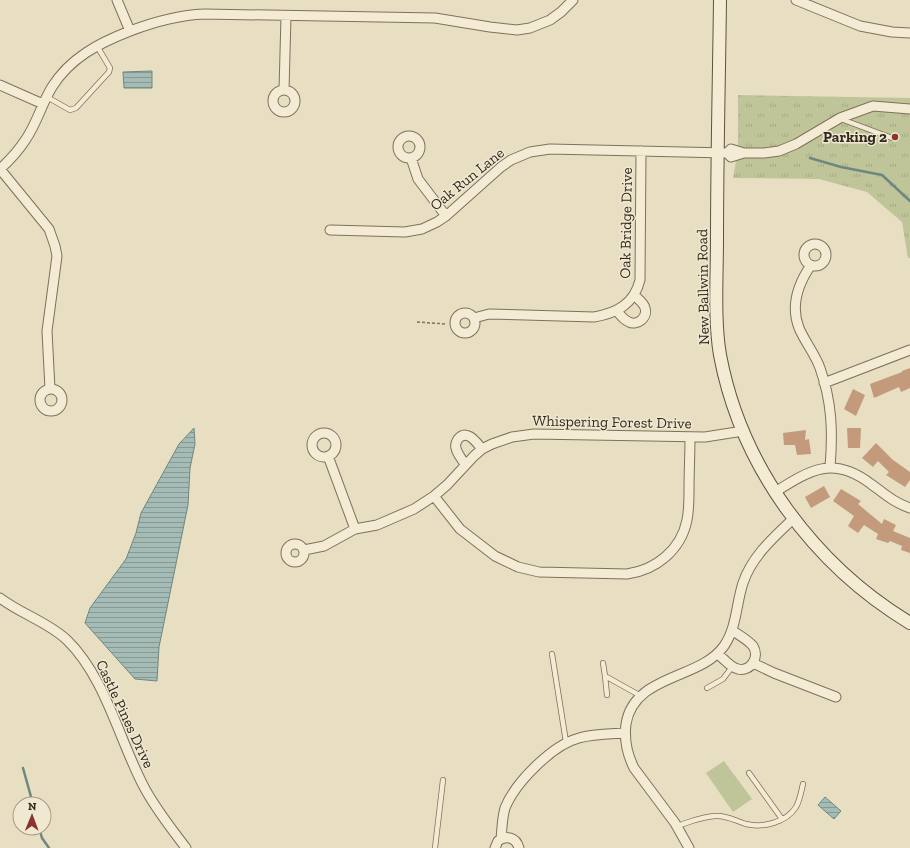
<svg xmlns="http://www.w3.org/2000/svg" width="910" height="848" viewBox="0 0 910 848" font-family="'Zilla Slab',serif">
<style>
.grass{fill:#bfc598}
.park{fill:url(#park-tufts)}
.water{fill:url(#water-rules);stroke:#6c8882}
.lines{fill:none;stroke-linecap:round;stroke-linejoin:round}
.stream{stroke:#6c8882;stroke-width:2.5}
.building{fill:#c39b7c}
.lane-casing{stroke:#80705b;stroke-width:6}
.street-casing{stroke:#80705b;stroke-width:11}
.secondary-casing{stroke:#62513f;stroke-width:14}
.path{stroke:#80705b;stroke-width:1.5;stroke-dasharray:3 2;stroke-linecap:butt}
.lane{stroke:#f4ebd5;stroke-width:4.5}
.street{stroke:#f4ebd5;stroke-width:9}
.secondary{stroke:#f4ebd5;stroke-width:12}
.poi-dot{fill:#893332;stroke:#f1e8d1;stroke-width:1.5}
.labels{text-anchor:middle;dominant-baseline:central;stroke-width:3;stroke-linejoin:round;paint-order:stroke}
.poi-label{font-size:15px;font-weight:bold;fill:#32281e;stroke:#f1e8d1;text-anchor:end}
.street-label{font-size:15px;fill:#32281e;stroke:#f1e8d1}
</style>
<defs>
<pattern id="park-tufts" width="24" height="20" patternUnits="userSpaceOnUse"><rect width="24" height="20" fill="#bfc598"/><path d="M3 7l-1-3M5 7V3M7 7l1-3M15 17l-1-3M17 17v-4M19 17l1-3" fill="none" stroke="#a5a983"/></pattern>
<pattern id="water-rules" width="6" height="5" patternUnits="userSpaceOnUse"><rect width="6" height="5" fill="#a4bcb5"/><path d="M0 2.5h6" fill="none" stroke="#869993"/></pattern>
</defs>
<rect width="100%" height="100%" fill="#e8dec2"/>
<!-- grass -->
<path class="grass" d="M724 761 752 799 733 812 706 773Z"/>
<!-- park -->
<path class="park" d="M738 95 910 98V258H908L902 222 867 192 819 179 733 178 738 150Z"/>
<!-- water -->
<path class="water" d="M152 71V88H124L123 72Z
M194 428 195 444 190 468 188 505 159 647 157 681 135 679 85 623 90 608 126 559 136 533 141 513 179 444Z
M825 797 841 811 834 819 818 805Z"/>
<g class="lines">
<!-- stream -->
<path class="stream" d="M810 158 841 167 882 175 910 201
M23 768 33 804
M39 828 42 838 49 848"/>
</g>
<!-- building -->
<path class="building" d="M910 368V388L901 392 899 387 874 398 870 384 902 372V371Z
M853 389 865 395 856 416 844 409Z
M847 428H861L860 448H848Z
M806 430 805 440 809 439 811 454 797 455 795 445H784L783 433Z
M876 443 893 460 910 472V480L905 487 886 475 889 472 878 461 873 467 862 458Z
M824 486 830 497 811 508 805 497Z
M841 489 861 501 858 504 882 524 884 519 896 525 893 531 910 538V553L901 550 902 546 890 541 888 543 876 539 878 534 864 525 858 533 848 526 854 516 833 501Z"/>
<g class="lines">
<defs>
<path id="lane" d="M47 97 70 110 76 108 109 72 110 68 97 46
M841 119 892 138
M552 654 566 742
M603 663 605 676 641 696
M605 676 607 695
M707 688 723 679 732 667
M749 773 782 819
M677 826C690 822 703 816 716 816 726 815 736 821 746 824 762 828 786 823 796 807 800 800 801 792 803 784
M435 848 443 780"/>
<path id="street" d="M117 0 130 31
M796 0 860 26 892 32 910 33
M0 85 43 104
M273 101a11 11 0 1 1 22 0a11 11 0 1 1-22 0Z
M284 90 286 16
M398 147a11 11 0 1 1 22 0a11 11 0 1 1-22 0Z
M727 153 731 149 744 153H764L779 151 796 144 840 118 873 106 910 109
M411 158 418 179 446 216
M0 169C10 160 19 150 26 139 37 123 42 103 52 87 70 58 99 43 130 31 154 22 177 15 204 14L435 18 490 27 517 30 530 28 550 20 561 12 573 0
M0 169 49 229 55 246 57 256 47 331 50 389
M330 230 405 232 422 229 437 222 446 216 501 167 511 160 530 152 550 149 727 153 731 157 744 153
M804 255a11 11 0 1 1 22 0a11 11 0 1 1-22 0Z
M811 265C798 284 790 305 799 328 805 342 815 354 820 368 832 402 833 432 830 467
M617 311C620 315 624 320 629 322 637 326 648 318 645 308 644 303 638 299 635 296
M455 323a10 10 0 1 1 20 0a10 10 0 1 1-20 0Z
M474 318 489 314 594 317C617 313 634 304 640 280L641 151
M824 383 910 350
M40 400a11 11 0 1 1 22 0a11 11 0 1 1-22 0Z
M312 445a12 12 0 1 1 24 0a12 12 0 1 1-24 0Z
M328 456 355 529
M465 464C462 459 457 454 456 448 455 445 456 442 458 439 467 428 477 443 482 449
M775 492C810 470 833 455 871 484 885 494 893 502 910 508
M434 496 460 529 495 556 518 567 539 572 627 574C656 570 681 550 687 520 689 510 689 500 689 490 689 472 690 455 690 437
M286 553a9 9 0 1 1 18 0a9 9 0 1 1-18 0Z
M304 550 324 546 355 529 377 525 414 509 434 496 447 485 474 456 482 449 492 444 512 437 534 434 705 437 743 431
M0 598C21 614 48 622 67 640 105 677 119 739 143 785 154 807 171 828 186 848
M718 654C724 659 731 668 738 669 751 672 760 657 753 646 748 640 739 635 733 631
M753 663 774 673 836 697
M501 839C502 829 502 818 505 808 515 783 552 745 579 738 593 734 610 734 625 733
M495 848 498 841C506 835 516 837 519 848
M689 848 675 823 634 768C627 754 624 740 626 724 634 674 700 680 724 646 737 627 736 604 743 583 752 556 774 537 793 519"/>
<path id="secondary" d="M720 0C719 80 717 160 717 240 717 276 714 320 720 355 741 467 814 565 910 623"/>
</defs>
<!-- lane casing -->
<use href="#lane" class="lane-casing"/>
<!-- street casing -->
<use href="#street" class="street-casing"/>
<!-- secondary casing -->
<use href="#secondary" class="secondary-casing"/>
<!-- path -->
<path class="path" d="M417 322 446 324"/>
<!-- lane -->
<use href="#lane" class="lane"/>
<!-- street -->
<use href="#street" class="street"/>
<!-- secondary -->
<use href="#secondary" class="secondary"/>
</g>
<!-- markers -->
<circle class="poi-dot" cx="895" cy="137" r="4"/>
<g class="labels">
<!-- poi labels -->
<g class="poi-label">
<text x="887" y="137">Parking 2</text>
</g>
<!-- street labels -->
<g class="street-label">
<text transform="translate(467 179) rotate(-39)">Oak Run Lane</text>
<text transform="translate(626 223) rotate(-89)">Oak Bridge Drive</text>
<text transform="translate(703 287) rotate(-91)">New Ballwin Road</text>
<text transform="translate(612 422) rotate(1)">Whispering Forest Drive</text>
<text transform="translate(125 714) rotate(65)">Castle Pines Drive</text>
</g>
</g>
<!-- north arrow -->
<g transform="translate(32 816) rotate(1)"><circle r="19" fill="#f1e8d1" stroke="#a59b89"/>
<path d="M0-3L7 15L0 10L-7 15Z" fill="#893332"/>
<text y="-6" font-size="11" font-weight="bold" text-anchor="middle" fill="#32281e">N</text>
</g>
</svg>
